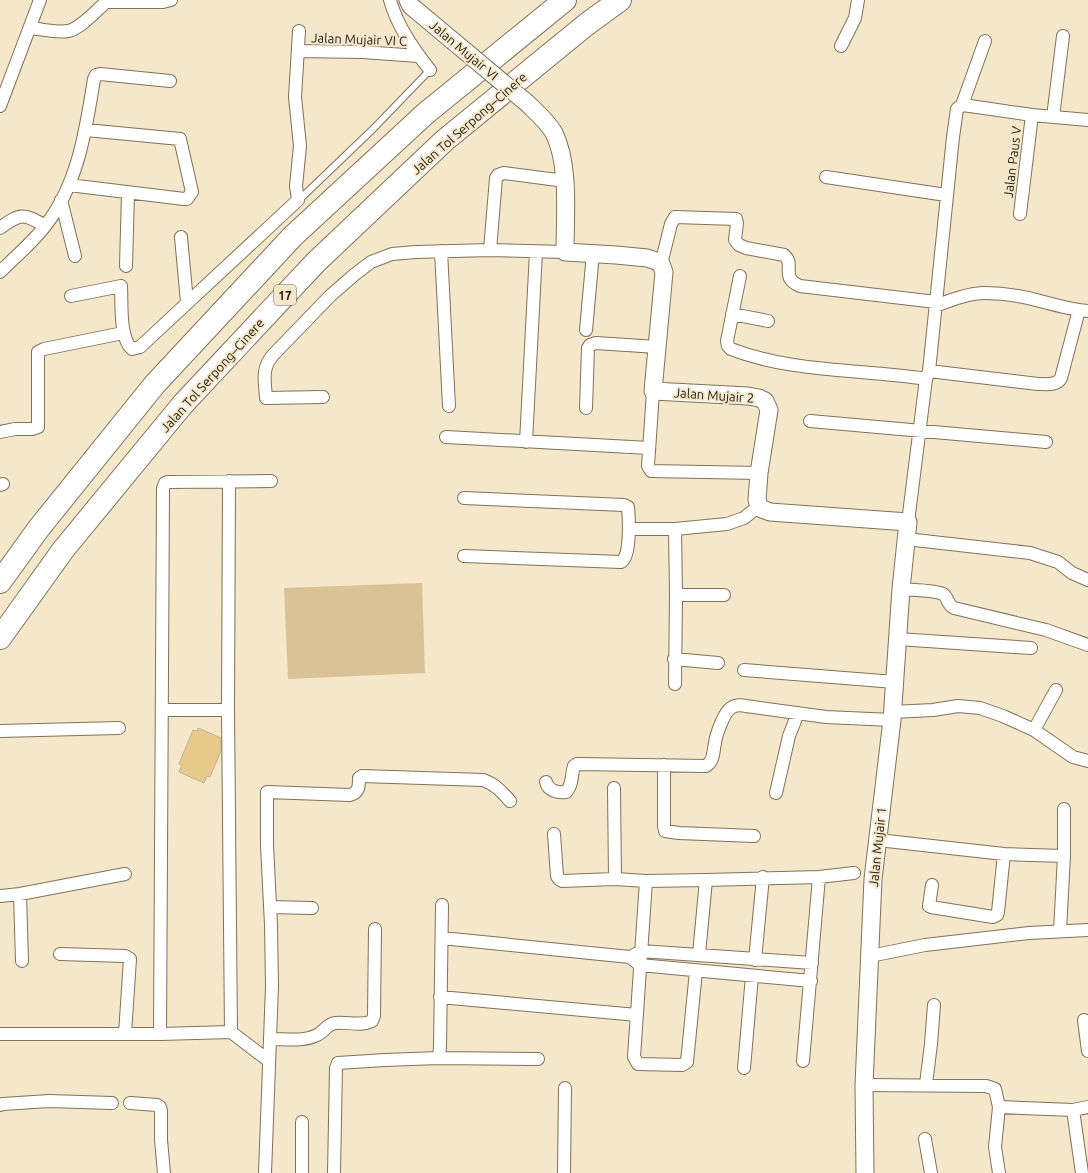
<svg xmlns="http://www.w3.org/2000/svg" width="1088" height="1173" viewBox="0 0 1088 1173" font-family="Ubuntu,sans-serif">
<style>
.pitch{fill:#d9c396}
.building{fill:#e7c98a;stroke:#bfb196}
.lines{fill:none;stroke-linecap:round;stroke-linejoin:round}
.lane-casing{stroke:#7f7258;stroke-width:8}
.street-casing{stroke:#7f7258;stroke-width:14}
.secondary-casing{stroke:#7f7258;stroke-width:19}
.highway-casing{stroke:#7f7258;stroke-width:24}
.lane{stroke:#fff;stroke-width:6}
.street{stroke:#fff;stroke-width:12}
.secondary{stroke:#fff;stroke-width:17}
.highway{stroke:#fff;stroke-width:22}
.secondary-bridge-casing{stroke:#7f7258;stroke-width:19;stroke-linecap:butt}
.secondary-bridge{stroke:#fff;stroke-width:17}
.labels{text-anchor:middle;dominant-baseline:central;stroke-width:4;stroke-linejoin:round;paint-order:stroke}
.shield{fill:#f5e7ca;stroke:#605848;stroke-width:1}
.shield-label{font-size:12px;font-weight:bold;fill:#201b11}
.street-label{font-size:13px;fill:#201b11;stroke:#f5e7ca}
</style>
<rect width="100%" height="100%" fill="#f5e7ca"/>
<!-- pitch -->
<path class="pitch" d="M422 583 425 673 288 679 284 588Z"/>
<!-- building -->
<path class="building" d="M198 728 221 738V751L210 777 207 776 204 783 179 772 182 765 179 764 193 730 197 731Z"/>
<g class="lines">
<defs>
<path id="lane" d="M299 200 373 129 430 70"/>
<path id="street" d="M390 0C397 26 413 49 430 70
M30 28C42 29 56 33 68 31 80 29 97 10 106 2H163L171 0
M841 46 855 18 858 0
M298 51 363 52 418 56
M962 105 985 41
M0 106 40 0
M1053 117 1063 36
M826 177 946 195
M69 185 184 199H187L192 192 180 139 86 130
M61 200 75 256
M1020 214 1032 115
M0 228C20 213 24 213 45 226
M181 237 187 302
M490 250 496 178 498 175 504 173 565 181
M441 251 449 406
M661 264 671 224 675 217 736 219 737 223 735 240 739 245 746 248 784 255C796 265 779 277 800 286L936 302
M126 266 128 193
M0 272C14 258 34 241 45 226 78 185 86 129 94 79L96 75 100 74 170 81
M740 276 727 341 728 346 731 349C793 373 862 369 926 379
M71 296 121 286C122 302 119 338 132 349L140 347 298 200 296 186 300 146 295 97 299 31
M935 306C951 300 969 293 985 293 1004 293 1022 296 1040 301 1056 305 1072 310 1088 311
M732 314 768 321
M586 330 593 253
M929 371 1038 384C1046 384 1057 386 1061 378L1079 310
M653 391 648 466 651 471 759 473
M323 397 266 398C265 381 261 369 273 355L330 296 354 275 371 262 392 254 416 252 490 250 565 252
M586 408 588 348 590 345 596 343 657 347
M810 421 1046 442
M0 432 15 429H32L38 427V352L44 349 123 333
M446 437 649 448
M526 442 536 252
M229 481 228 710 231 1032
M0 485 3 484
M908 522 926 379 929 371 953 137 957 109 962 105 970 106 1032 115 1088 120
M629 529H675L727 524 744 518 759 506
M906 539 1030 553 1058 562 1072 573 1088 580
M464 556 621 562C631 558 629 518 628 507L624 505 464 498
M901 589C910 590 936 590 943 594 949 598 946 604 954 608L1046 630 1088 645
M676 595H724
M898 639 1031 648
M674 659 718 663
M744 670 895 682
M675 684 676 595 675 529
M163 710H228
M892 712 933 710 958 706 980 708 1003 716 1034 730 1073 757 1088 761
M1034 730 1056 690
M0 731 119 728
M664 765V826L665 831 679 833 754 836
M546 782C548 791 558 793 566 792 573 785 571 775 574 766L577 764 706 766C714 761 713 752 715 743 716 735 724 712 731 708 735 705 741 705 746 706L826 717 892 720
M614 788 615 879
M776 793 789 736 798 713
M554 834 557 876 559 879 562 881 615 879 646 881 706 880 819 877 854 873
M878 840 1004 854 1064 856
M646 881 634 1057 638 1064 682 1065 687 1062 696 971
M932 885 929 906 931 907 993 917 997 915 998 912 1004 854
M20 894 22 961
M0 896 20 894 125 874
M270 907 312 908
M1060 931 1064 856V809
M442 938 630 957 640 965 811 981
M60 954 125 956 130 959 125 1034
M699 954 706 880
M634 955 641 951 812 963
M870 956 925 945 1029 933 1088 930
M755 960 763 877
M440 997 637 1015
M1084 1020 1088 1051
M231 1032 269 1061
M0 1034H160L231 1032
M160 1034 163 488 165 483 168 482 271 481
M271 1039C286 1039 303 1042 317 1035 324 1032 327 1024 335 1023 347 1021 360 1027 372 1021L374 1016 375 929
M439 1058 440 1046 442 905
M803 1061 819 877
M744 1068 752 976
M926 1084 931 1044 934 1005
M864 1085 986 1086 995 1089 999 1107 995 1147 999 1173
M130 1103 157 1105 160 1107 161 1111V1140L164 1173
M0 1105 3 1104 49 1101 112 1103
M999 1107 1073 1110 1088 1107
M1073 1110 1082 1173
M925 1139 931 1173
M265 1173 272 986 271 925 267 845V792L350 795C359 793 359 786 359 778L362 776 483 780C495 784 502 792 510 801
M302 1173V1122
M334 1173 336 1068 338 1063 385 1060 439 1058 538 1059
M564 1173 565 1088"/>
<path id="secondary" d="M408 0 411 6 453 41
M527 103C536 112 548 122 554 133 570 165 565 216 565 252L616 255 647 258 656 261 661 264 664 272 653 391 748 396 759 398 765 401 769 410 759 473 757 500 759 506 762 509 770 512 908 522 901 589 892 720 873 879 864 1085 865 1173"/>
<path id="highway" d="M0 582 39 528 155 384 293 236 425 114 565 0
M0 638 63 550 183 404 316 262 445 140 587 24 620 0"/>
</defs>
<!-- lane casing -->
<use href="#lane" class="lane-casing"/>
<!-- street casing -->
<use href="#street" class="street-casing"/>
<!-- secondary casing -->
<use href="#secondary" class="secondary-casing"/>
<!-- highway casing -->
<use href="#highway" class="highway-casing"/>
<!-- lane -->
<use href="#lane" class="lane"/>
<!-- street -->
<use href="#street" class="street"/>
<!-- secondary -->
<use href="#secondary" class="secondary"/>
<!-- highway -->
<use href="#highway" class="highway"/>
<defs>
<path id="secondary-bridge" d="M453 41 527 103"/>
</defs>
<!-- secondary-bridge casing -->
<use href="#secondary-bridge" class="secondary-bridge-casing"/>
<!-- secondary-bridge -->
<use href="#secondary-bridge" class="secondary-bridge"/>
</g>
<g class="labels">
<!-- shield labels -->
<rect class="shield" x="274" y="285" width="22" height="20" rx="3"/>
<g class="shield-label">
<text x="285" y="295">17</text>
</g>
<!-- street labels -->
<g class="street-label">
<text transform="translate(359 39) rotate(2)">Jalan Mujair VI C</text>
<text transform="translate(464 50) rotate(40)">Jalan Mujair VI</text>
<text transform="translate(469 123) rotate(-41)">Jalan Tol Serpong–Cinere</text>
<text transform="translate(1012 162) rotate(-83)">Jalan Paus V</text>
<text transform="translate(212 375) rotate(-48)">Jalan Tol Serpong–Cinere</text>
<text transform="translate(714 395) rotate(4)">Jalan Mujair 2</text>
<text transform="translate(877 847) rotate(-84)">Jalan Mujair 1</text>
</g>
</g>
</svg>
